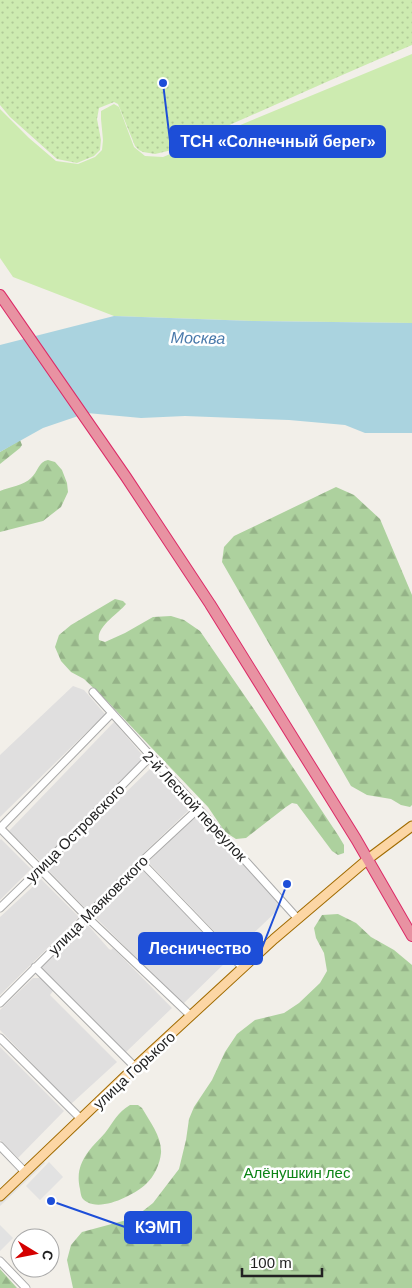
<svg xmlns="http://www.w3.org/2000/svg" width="412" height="1288" viewBox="0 0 412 1288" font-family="Arial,sans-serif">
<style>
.residential{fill:#e0dfdf}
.grass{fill:#cdebb0}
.forest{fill:url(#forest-firs)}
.garden{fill:url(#garden-dots)}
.parking{fill:#e2e2e2}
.water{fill:#aad3df}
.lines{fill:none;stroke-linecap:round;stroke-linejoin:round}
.minor-casing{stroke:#a9a9a9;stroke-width:9}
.major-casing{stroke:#a06b00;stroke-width:11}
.highway-casing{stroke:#dc2a67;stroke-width:12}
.minor{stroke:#fff;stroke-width:7}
.major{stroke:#fcd6a4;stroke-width:9}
.highway{stroke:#e892a2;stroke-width:10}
.labels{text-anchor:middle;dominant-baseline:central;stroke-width:5;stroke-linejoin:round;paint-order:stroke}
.street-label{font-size:15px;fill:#222;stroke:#fff}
.park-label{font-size:15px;fill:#0c8416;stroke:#fff}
.water-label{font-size:16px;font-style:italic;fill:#4a7aab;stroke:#fff}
.leader{fill:none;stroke:#1d4ed8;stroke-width:2}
.callout-dot{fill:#1d4ed8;stroke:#fff;stroke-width:2}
.callout{fill:#1d4ed8;stroke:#1d4ed8;stroke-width:2}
.callout-label{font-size:16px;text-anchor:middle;font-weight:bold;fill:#fff}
</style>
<defs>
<pattern id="forest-firs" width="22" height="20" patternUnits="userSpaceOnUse" patternTransform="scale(1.25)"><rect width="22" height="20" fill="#add19e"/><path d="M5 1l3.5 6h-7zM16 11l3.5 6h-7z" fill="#95b388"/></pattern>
<pattern id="garden-dots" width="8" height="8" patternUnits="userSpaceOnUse" patternTransform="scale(1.25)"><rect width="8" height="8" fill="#cdebb0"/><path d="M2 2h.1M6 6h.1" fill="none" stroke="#b0c997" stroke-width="1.8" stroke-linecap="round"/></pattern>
</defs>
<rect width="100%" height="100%" fill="#f2efe9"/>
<!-- residential -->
<path class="residential" d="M73 686 84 690 105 714 0 817V755Z
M114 722 145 758 41 862 9 831Z
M152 767 191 808 129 867 88 911 47 869Z
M198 814 282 906 234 952 148 862Z
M1 839 31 869 0 900V840Z
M143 868 229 959 183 1004 94 916Z
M41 879 79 917 0 995V917Z
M87 924 109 949 111 950 113 948 172 1008 126 1052 41 968Z
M33 978H41L53 991 50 995 117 1062 71 1104 0 1030V1010Z
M0 1047 64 1111 18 1158 0 1140Z"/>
<!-- grass -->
<path class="grass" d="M412 54V323L253 321 114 316 13 277 0 258V109L29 138 56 161 78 164 95 157 102 150 103 140 101 119V111L114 104 119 107 134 147 145 156 163 157Z"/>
<!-- forest -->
<path class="forest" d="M20 440 22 445 20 448 0 464V452Z
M48 460 55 462 62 470 67 483 68 492 61 507 43 521 0 532V491C10 487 24 485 31 478 38 472 38 462 48 460Z
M336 487 354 495 380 519 412 595V805L410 807 401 805 391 799 367 795 351 786 222 562 224 547 234 536Z
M115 599 123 601 126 604C118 614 96 627 99 640L105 642 125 633 153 617 171 616 184 620 200 631 262 721 338 835 344 845V853L338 855 332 851 297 804 292 803 286 807 246 838 236 839 225 832 208 807 108 702 84 679 71 672 61 661 55 647 59 635 71 625Z
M338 914 356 923 371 937 394 950 412 965V1288H73L67 1260 71 1245 82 1232 134 1218 153 1203 179 1169 186 1140 189 1119 194 1107 212 1080 225 1052 237 1034 255 1020 284 1013 299 1003 320 983 327 971 324 953 316 938 314 928 322 915Z
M130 1105H138L142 1108C150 1122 162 1137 161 1153 160 1164 154 1177 146 1184 134 1195 103 1211 87 1202 81 1199 81 1195 80 1189 76 1172 81 1160 92 1147 96 1142 101 1138 105 1133 114 1121 117 1113 130 1105Z
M0 1269 17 1288H0Z"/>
<!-- garden -->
<path class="garden" d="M0 0H412V45C331 79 252 116 172 150L155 154 143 152 139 150 135 146 118 104 114 102 99 108 97 119 101 140 100 150 94 156 77 163 57 159 10 117 0 105Z"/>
<!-- parking -->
<path class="parking" d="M42 1160 45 1163 0 1206V1201Z
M49 1162 63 1177 40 1200 26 1186Z
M0 1225 13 1238 0 1251Z"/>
<!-- water -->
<path class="water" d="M114 316 253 321 412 323V433H365L345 425 289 420 185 416 141 418 87 413 43 428 0 452V345Z"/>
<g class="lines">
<defs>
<path id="minor" d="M93 692 298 919
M111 714 0 828 87 917 191 1016
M141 862 243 968
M0 908 40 869 150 757
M35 967 135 1067
M0 1003 141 862 198 809
M0 1038 81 1119
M0 1146 25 1172
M0 1261 26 1288"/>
<path id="major" d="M0 1196 135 1067 274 939 368 859 412 826"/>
<path id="highway" d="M0 295 126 477 210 604 356 839 412 936"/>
</defs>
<!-- minor casing -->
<use href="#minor" class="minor-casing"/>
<!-- major casing -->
<use href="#major" class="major-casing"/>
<!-- highway casing -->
<use href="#highway" class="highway-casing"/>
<!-- minor -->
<use href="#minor" class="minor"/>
<!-- major -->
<use href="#major" class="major"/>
<!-- highway -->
<use href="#highway" class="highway"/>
</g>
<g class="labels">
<!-- street labels -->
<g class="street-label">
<text transform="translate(195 806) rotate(47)">2-й Лесной переулок</text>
<text transform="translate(75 833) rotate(-45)">улица Островского</text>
<text transform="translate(98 905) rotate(-45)">улица Маяковского</text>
<text transform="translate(134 1070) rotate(-43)">улица Горького</text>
</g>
<!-- park labels -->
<g class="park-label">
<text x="297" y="1172">Алёнушкин лес</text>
</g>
<!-- water labels -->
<g class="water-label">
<text transform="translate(198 338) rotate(1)">Москва</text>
</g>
</g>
<!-- callouts -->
<path class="leader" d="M163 83L170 141M287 884L262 948M51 1201L125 1227"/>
<g class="callout-dot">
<circle cx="163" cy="83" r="5"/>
<circle cx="287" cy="884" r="5"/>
<circle cx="51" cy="1201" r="5"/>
</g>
<g class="callout">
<rect x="170" y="126" width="215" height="31" rx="5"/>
<rect x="139" y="933" width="123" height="31" rx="5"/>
<rect x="125" y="1212" width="66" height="31" rx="5"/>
</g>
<g class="callout-label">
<text x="278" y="147">ТСН «Солнечный берег»</text>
<text x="200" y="954">Лесничество</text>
<text x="158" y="1233">КЭМП</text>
</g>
<!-- north arrow -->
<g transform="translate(35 1253) rotate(100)"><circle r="24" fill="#ffffff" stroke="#a7a7a7"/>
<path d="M0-4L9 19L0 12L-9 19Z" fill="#d40000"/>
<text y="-8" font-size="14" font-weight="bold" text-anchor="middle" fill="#222222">С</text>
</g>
<!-- scale -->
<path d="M242 1268v8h80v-8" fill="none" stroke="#222222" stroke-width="2.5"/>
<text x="250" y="1268" font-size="15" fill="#222222" stroke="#ffffff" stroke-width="4" paint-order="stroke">100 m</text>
</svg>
